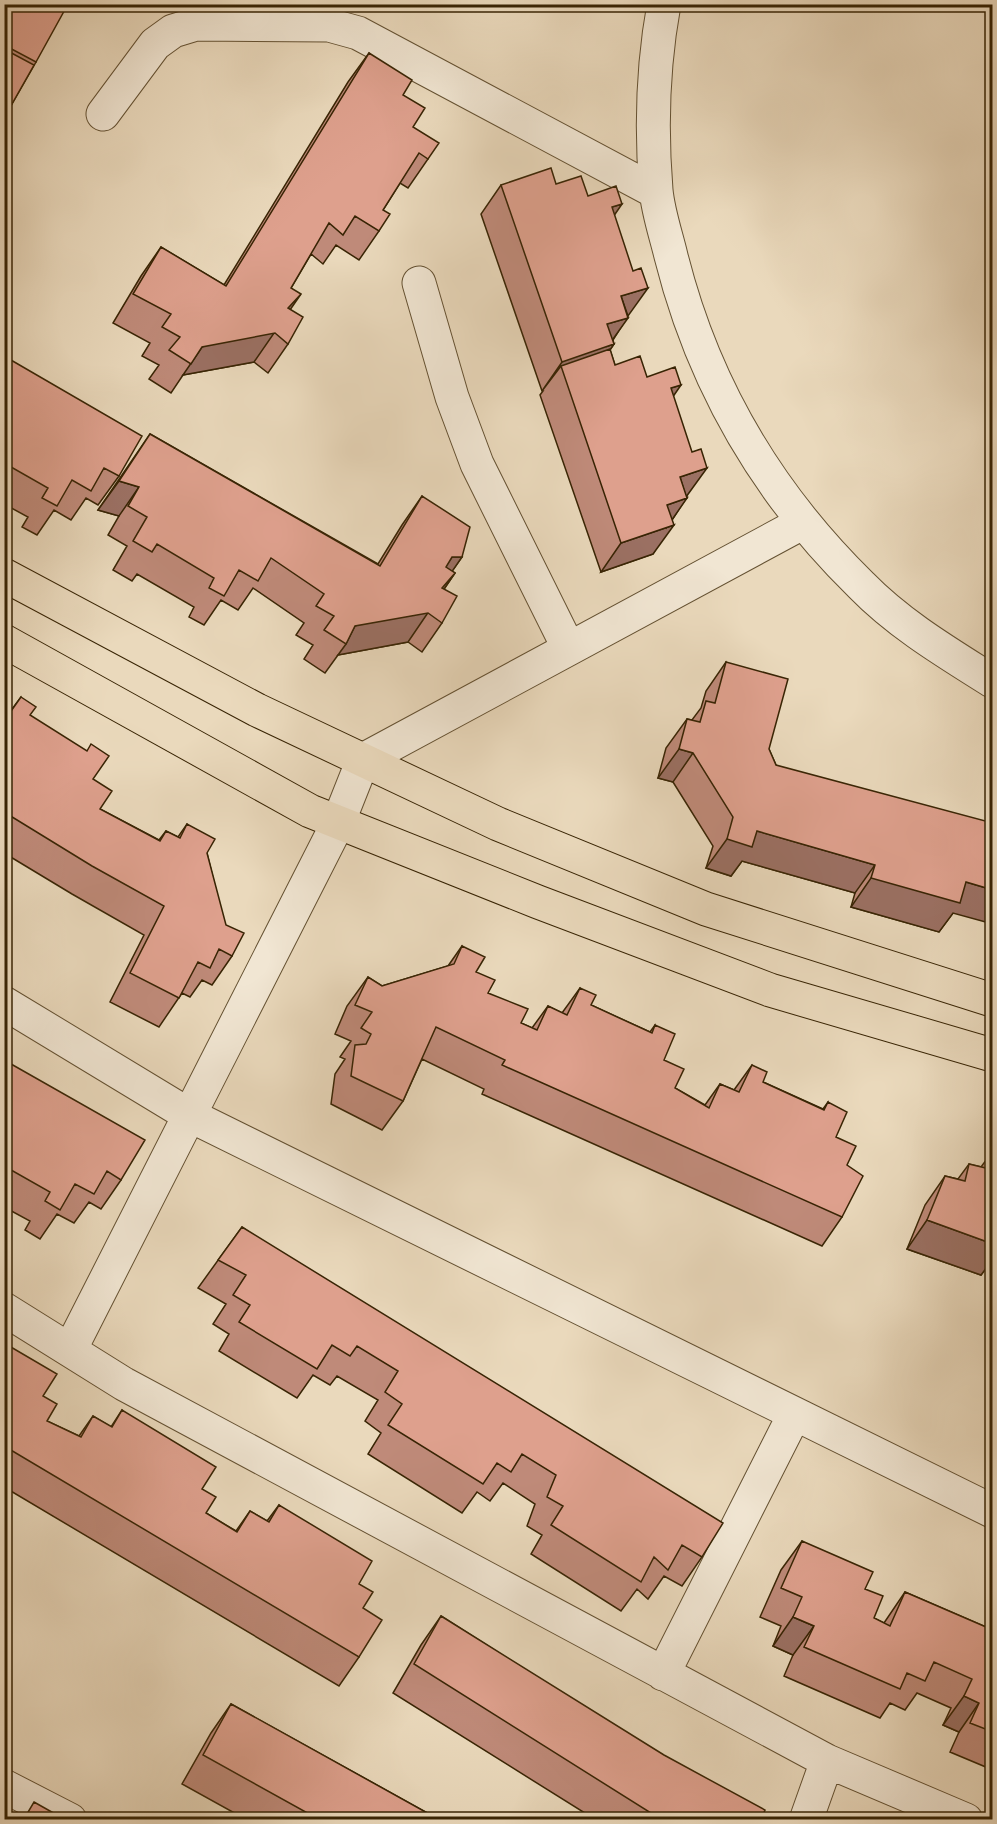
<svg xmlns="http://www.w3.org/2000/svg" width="997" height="1824" viewBox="0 0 997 1824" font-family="'IM FELL DW Pica',serif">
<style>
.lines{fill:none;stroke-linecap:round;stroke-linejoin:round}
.minor-casing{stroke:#645132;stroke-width:35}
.major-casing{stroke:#382404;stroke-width:35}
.minor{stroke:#f1e6d3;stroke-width:33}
.major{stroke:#ead9bc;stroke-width:33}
.wall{fill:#bf8a79;stroke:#382404;stroke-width:1.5}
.shaded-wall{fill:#9b7063;stroke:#382404;stroke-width:1.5}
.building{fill:#dea08d;stroke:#382404;stroke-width:1.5}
</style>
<rect width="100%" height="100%" fill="#ead9bc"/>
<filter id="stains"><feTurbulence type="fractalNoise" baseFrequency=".00333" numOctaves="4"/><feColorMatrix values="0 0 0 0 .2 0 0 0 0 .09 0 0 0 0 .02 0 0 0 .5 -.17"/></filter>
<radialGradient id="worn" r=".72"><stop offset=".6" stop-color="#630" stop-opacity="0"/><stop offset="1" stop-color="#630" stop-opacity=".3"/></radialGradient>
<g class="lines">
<defs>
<path id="minor" d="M664 4C653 64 651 129 656 190 658 212 666 235 671 256 703 384 767 493 861 585 899 624 946 652 992 681
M103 114 155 44 173 31 196 24 329 25 358 33 656 192
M419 283 452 397 477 464 568 647
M4 1003 189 1115 992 1511
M4 1309 124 1384 827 1761 966 1820
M70 1350 338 823 363 760 802 523
M663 1674 794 1415
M4 1786 70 1820
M806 1820 827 1761"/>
<path id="major" d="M4 575 257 710 498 824 706 909 992 1000
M4 641 310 811 538 902 770 990 992 1055"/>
</defs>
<!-- minor casing -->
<use href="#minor" class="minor-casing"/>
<!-- major casing -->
<use href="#major" class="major-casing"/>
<!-- minor -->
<use href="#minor" class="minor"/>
<!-- major -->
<use href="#major" class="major"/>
</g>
<!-- wall -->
<path class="wall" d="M4 4 36 62 4 118Z
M369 53 403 95 413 127 428 159 408 188 400 183 383 210 379 231 359 260 336 245 323 264 311 254 291 288 288 344 268 373 254 362 183 375 171 393 149 379 159 365 142 356 150 343 113 323 141 276 161 247 224 285 348 82Z
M556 184 588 196 614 215 628 316 613 340 614 344 610 350 615 365 647 377 673 396 687 497 672 520 653 554 601 572 540 395 543 391H542L481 214 501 185Z
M4 356 119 476 98 505 86 498 71 520 54 510 37 535 22 527 28 517 4 504Z
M150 434 378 564 402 525 422 496 462 557 452 571 455 573 444 589 442 623 422 652 408 642 338 655 325 673 304 659 313 645 296 635 304 623 253 588 238 610 221 600 204 625 189 617 194 607 137 574 132 581 113 570 127 546 108 535 119 516 98 510Z
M726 662 769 749 776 765 953 913 939 932 851 907 855 893 742 861 731 876 706 868 713 846 673 782 658 778 666 748 687 719 692 720 701 708 706 691Z
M21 697 30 715 93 779 100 809 159 840 166 831 178 837 187 824 207 853 232 956 212 985 202 980 190 997 182 993 159 1027 110 1002 144 935 72 894 4 853V720Z
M462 946 488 993 521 1023 532 1028 548 1006 562 1013 580 988 591 1005 650 1032 655 1025 664 1060 675 1088 705 1105 720 1084 734 1090 752 1065 763 1082 823 1109 828 1102 836 1137 847 1165 842 1217 822 1246 482 1094 484 1089 422 1059 403 1101 382 1130 331 1104 335 1074 345 1059 340 1057 351 1041 335 1034 347 1006 368 977 382 986 448 966Z
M4 1060 121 1180 101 1209 89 1202 74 1223 57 1214 40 1239 25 1230 30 1221 4 1207Z
M993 1151V1259L981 1275 907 1249 925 1205 945 1176 958 1179 969 1164 981 1167Z
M242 1227 702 1557 682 1586 664 1576 648 1599 637 1589 621 1611 531 1554 542 1535 527 1526 535 1504 503 1483 490 1501 477 1492 462 1513 368 1454 381 1433 365 1421 378 1400 337 1376 330 1385 313 1375 297 1398 219 1351 229 1334 213 1324 226 1304 198 1288Z
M4 1343 43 1396 47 1421 79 1436 93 1416 111 1427 122 1410 202 1489 206 1513 236 1531 250 1511 267 1521 279 1505 359 1584 363 1608 359 1657 339 1686 4 1487Z
M802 1541 865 1589 874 1618 884 1623 905 1592 993 1630V1770L950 1752 959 1732 943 1725 951 1708 917 1693 905 1710 890 1703 880 1718 784 1676 793 1655 773 1646 781 1626 760 1617 781 1570Z
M441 1616 761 1820H596L393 1693 421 1645Z
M231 1704 440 1820H247L182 1784 211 1733Z"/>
<!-- shaded-wall -->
<path class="shaded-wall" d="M622 204 602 233 612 207Z
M648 288 628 316 621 296Z
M301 294 254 362 183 375 202 347 288 308Z
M628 318 608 346 614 344 594 373 561 366 542 391 562 362 607 324Z
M681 385 661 414 671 388Z
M707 468 686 497 680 477Z
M119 481 139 487 119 516 98 510Z
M687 498 667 527V505Z
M674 525 653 554 601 572 621 543Z
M452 557H462L442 586H432Z
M455 573 408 642 338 655 346 644 355 626 442 588Z
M679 749 693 753 673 782 658 778Z
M757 831 875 865 855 893 742 861 731 876 706 868 727 839Z
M871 878 966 882 993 890V924L953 913 939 932 851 907Z
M927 1220 993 1244V1259L981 1275 907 1249Z
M793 1617 814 1626 793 1655 773 1646Z
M964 1696 979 1703 959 1732 943 1725Z"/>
<!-- building -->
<path class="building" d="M4 4H68L36 62 4 45Z
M4 49 34 65 4 118Z
M369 53 412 80 403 95 425 108 413 127 439 143 428 159 419 153 383 210 390 214 379 231 355 216 343 235 329 223 291 288 301 294 288 308 303 317 288 344 275 333 202 347 191 364 169 350 180 337 162 327 171 314 133 294 161 247 226 286Z
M551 168 556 184 581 176 588 196 616 186 622 204 612 207 633 271 641 268 648 288 621 296 628 318 607 324 614 344 562 362 501 185Z
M610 349 615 365 640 356 647 377 675 367 681 385 671 388 692 452 701 449 707 468 680 477 687 498 667 505 674 525 621 543 561 366Z
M4 356 142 436 119 476 104 468 91 491 72 480 57 506 42 498 48 488 4 463Z
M150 434 380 566 422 496 470 527 462 557H452L446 567 455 573 442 588 457 596 442 623 428 613 355 626 346 644 324 630 334 616 316 606 324 594 271 558 258 581 239 570 224 596 209 588 214 578 157 544 152 552 133 541 147 517 128 506 139 487 119 481Z
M726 662 788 679 769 749 776 765 993 823V890L966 882 960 903 871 878 875 865 757 831 752 847 727 839 733 817 693 753 679 749 687 719 700 722 706 701 715 703Z
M21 697 36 707 30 715 87 751 91 744 109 756 93 779 112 791 100 809 160 841 166 831 180 838 187 824 215 839 207 853 226 925 244 933 232 956 219 949 210 968 198 962 179 998 130 973 164 906 92 866 4 812V721Z
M462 946 485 957 476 972 495 980 488 993 528 1009 521 1023 537 1030 548 1006 567 1015 580 988 596 995 591 1005 652 1033 655 1025 675 1034 664 1060 684 1069 675 1088 709 1108 720 1084 739 1092 752 1065 767 1072 763 1082 824 1110 828 1102 847 1112 836 1137 856 1146 847 1165 863 1176 842 1217 502 1065 505 1060 436 1027 403 1101 351 1076 355 1045 366 1044 371 1034 361 1028 372 1012 355 1005 368 977 382 986 454 964Z
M4 1060 145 1140 121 1180 107 1171 94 1194 75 1184 60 1210 45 1201 50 1192 4 1166Z
M993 1158V1244L927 1220 945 1176 965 1181 969 1164 990 1169Z
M242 1227 723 1523 702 1557 682 1545 668 1570 654 1557 641 1582 551 1525 563 1506 547 1497 556 1475 522 1454 511 1472 497 1463 483 1484 388 1425 402 1404 385 1392 398 1371 357 1346 350 1356 332 1345 317 1369 239 1322 250 1305 233 1295 246 1275 218 1260Z
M4 1343 57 1374 43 1396 57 1404 47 1421 81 1437 93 1416 112 1427 122 1410 216 1467 202 1489 216 1497 206 1513 237 1532 250 1511 269 1522 279 1505 372 1561 359 1584 373 1592 363 1608 382 1620 359 1657 4 1446Z
M802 1541 873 1572 865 1589 883 1596 874 1618 890 1626 905 1592 993 1630V1732L970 1723 979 1703 964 1696 972 1679 934 1662 925 1681 907 1673 900 1689 804 1647 814 1626 793 1617 802 1597 781 1588Z
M441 1616 664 1755 765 1810 761 1820H662L414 1664Z
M231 1704 440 1820H320L203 1755Z
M34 1802 66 1820H4V1812L6 1809 24 1819Z"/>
<!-- margin -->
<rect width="997" height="1824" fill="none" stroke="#ead9bc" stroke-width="24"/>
<rect x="6" y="6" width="985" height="1812" fill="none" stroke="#382404" stroke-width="3"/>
<rect x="12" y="12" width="973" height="1800" fill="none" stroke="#382404" stroke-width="1.5"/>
<rect width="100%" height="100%" filter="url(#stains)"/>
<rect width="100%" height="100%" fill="url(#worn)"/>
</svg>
